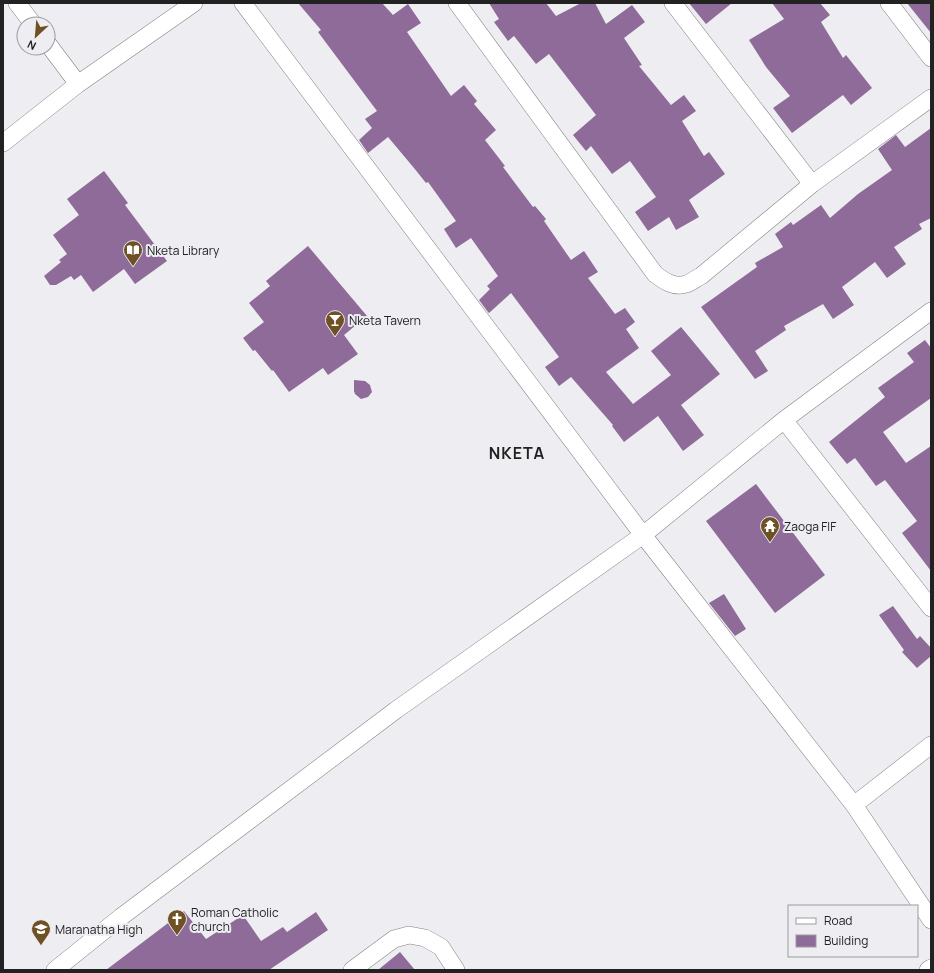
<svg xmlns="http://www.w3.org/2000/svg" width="934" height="973" viewBox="0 0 934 973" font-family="Manrope,sans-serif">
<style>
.building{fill:#8e6b98}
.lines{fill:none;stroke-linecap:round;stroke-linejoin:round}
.minor-casing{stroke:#828285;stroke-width:18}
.minor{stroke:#fff;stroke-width:17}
.labels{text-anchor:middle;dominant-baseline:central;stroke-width:4;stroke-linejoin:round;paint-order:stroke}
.poi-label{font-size:12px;fill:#222223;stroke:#eeedf1;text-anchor:start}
.district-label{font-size:16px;font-weight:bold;letter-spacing:1px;fill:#222223;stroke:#eeedf1}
</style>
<rect width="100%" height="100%" fill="#eeedf1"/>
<!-- building -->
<path class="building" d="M298 3H382L393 15 408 4 421 23 407 32 451 96 464 85 477 101 474 104 496 130 485 140 505 166 503 167 533 207 535 206 546 219 544 221 571 260 584 251 598 272 588 278 615 314 625 308 635 322 626 329 639 348 606 372 633 404 671 375 651 351 681 327 720 374 681 405 704 435 683 451 658 416 624 442 612 426 613 425 571 377 559 386 545 367 559 357 511 293 489 313 488 312 479 300 490 289 487 286 498 276 471 238 456 248 444 229 456 221 428 182 426 183 414 168 388 137 368 153 359 140 372 128 365 119 377 111 318 32 321 30Z
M489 3H546L556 16 581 3H595L606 24 632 5 645 22 624 38 642 65 639 66 671 105 684 95 696 111 682 121 704 156 709 152 725 174 689 200 699 217 676 230 669 217 648 231 635 212 656 197 630 161 612 174 591 146 586 151 573 135 596 115 549 54 536 64 514 36 508 41 494 22 499 19Z
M689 3H732L706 24Z
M772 3H820L830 15 821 22 843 58 846 55 872 88 851 105 843 95 792 133 773 108 790 96 766 67 749 40 784 19Z
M907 3H931V33Z
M931 128V218L919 224 922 229 894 247 906 264 887 278 875 262 842 287 854 305 833 319 823 304 784 326 786 330 755 351 768 371 755 379 701 307 757 267 755 263 783 247 775 234 791 222 793 225 821 205 830 218 858 194 892 170 878 149 896 135 905 147Z
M104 171 128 203 125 205 167 261 135 284 124 269 93 292 81 275 74 280 71 276 56 285H50L44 276 61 262 59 260 67 254 53 235 79 215 67 199Z
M308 246 367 316 344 335 358 354 328 375 323 368 289 392 273 370 272 371 255 350 253 351 243 338 264 322 249 303 270 286 266 281Z
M925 340 931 348V398L883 432 906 463 931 446V571L902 533 917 521 885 480 876 486 855 458 847 464 829 442 885 397 878 388 914 362 907 353Z
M354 380 365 381 370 385 372 392 368 397 361 399 355 394 354 391Z
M756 484 825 575 775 613 706 521Z
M724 594 746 629 735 636 709 603Z
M893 606 917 639 920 636 931 648V656L917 668 902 652 904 650 879 615Z
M184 911 206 939 243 915 261 941 283 927 287 932 316 912 328 930 269 970H106Z
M400 952 415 970H378Z"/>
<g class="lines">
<defs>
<path id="minor" d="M17 3 33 24
M243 3 643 535 854 805 931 920
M457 3 655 274C664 281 674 288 686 284 691 283 696 278 701 276L812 184 931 98
M673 3 812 184
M889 3 931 58
M48 44 78 84
M3 143 78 84 194 3
M784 420 931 608
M854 805 931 745
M55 970 121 917 396 710 643 535 784 420 931 311
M352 970 394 939 409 935 425 938 441 947 456 970
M928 970 931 968"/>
</defs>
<!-- minor casing -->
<use href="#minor" class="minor-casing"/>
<!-- minor -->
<use href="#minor" class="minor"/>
</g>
<!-- icons -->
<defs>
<symbol id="library-pin" viewBox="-11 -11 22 30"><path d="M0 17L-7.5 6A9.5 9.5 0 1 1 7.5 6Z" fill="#6e5124" stroke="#eeedf1"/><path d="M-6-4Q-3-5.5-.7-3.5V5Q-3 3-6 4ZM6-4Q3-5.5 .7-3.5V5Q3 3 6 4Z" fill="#fff"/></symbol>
<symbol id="bar-pin" viewBox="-11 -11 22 30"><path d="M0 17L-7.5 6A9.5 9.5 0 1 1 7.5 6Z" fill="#6e5124" stroke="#eeedf1"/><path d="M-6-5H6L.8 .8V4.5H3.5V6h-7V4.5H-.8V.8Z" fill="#fff"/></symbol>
<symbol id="temple-pin" viewBox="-11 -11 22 30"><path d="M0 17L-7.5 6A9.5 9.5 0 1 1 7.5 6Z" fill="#6e5124" stroke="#eeedf1"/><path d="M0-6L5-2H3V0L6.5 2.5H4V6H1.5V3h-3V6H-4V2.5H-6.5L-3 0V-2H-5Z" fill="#fff"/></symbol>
<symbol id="church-pin" viewBox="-11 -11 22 30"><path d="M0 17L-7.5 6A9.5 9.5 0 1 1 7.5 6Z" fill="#6e5124" stroke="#eeedf1"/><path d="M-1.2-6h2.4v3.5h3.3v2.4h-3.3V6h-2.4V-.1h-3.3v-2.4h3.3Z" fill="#fff"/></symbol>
<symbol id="school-pin" viewBox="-11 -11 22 30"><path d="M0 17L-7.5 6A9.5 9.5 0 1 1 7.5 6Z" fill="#6e5124" stroke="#eeedf1"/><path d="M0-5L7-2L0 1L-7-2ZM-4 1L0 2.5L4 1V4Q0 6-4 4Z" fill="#fff"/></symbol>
</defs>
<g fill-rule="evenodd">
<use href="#library-pin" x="122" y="239" width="22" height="30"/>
<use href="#bar-pin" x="324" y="309" width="22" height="30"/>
<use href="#temple-pin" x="759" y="515" width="22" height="30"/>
<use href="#church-pin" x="166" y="908" width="22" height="30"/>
<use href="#school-pin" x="30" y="918" width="22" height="30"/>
</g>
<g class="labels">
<!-- poi labels -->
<g class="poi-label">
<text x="147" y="250">Nketa Library</text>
<text x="349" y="320">Nketa Tavern</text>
<text x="784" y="526">Zaoga FIF</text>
<text x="191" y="912">Roman Catholic<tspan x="191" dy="14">church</tspan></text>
<text x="55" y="929">Maranatha High</text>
</g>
<!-- district labels -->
<g class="district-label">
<text x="517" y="453">NKETA</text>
</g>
</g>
<!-- border -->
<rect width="934" height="973" fill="none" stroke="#222223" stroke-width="8"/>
<!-- legend -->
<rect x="788" y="905" width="130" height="52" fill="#eeedf1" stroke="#9c9c9f"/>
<rect x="796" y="918" width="20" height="6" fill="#ffffff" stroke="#9c9c9f"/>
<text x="824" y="925" font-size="12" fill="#222223">Road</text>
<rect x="796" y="935" width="20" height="12" fill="#8e6b98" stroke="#9c9c9f"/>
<text x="824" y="945" font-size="12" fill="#222223">Building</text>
<!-- north arrow -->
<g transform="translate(36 36) rotate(206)"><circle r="19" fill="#eeedf1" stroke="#9c9c9f"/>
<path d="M0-3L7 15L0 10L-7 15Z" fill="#6e5124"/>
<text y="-6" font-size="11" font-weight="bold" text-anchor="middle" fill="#222223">N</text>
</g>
</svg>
